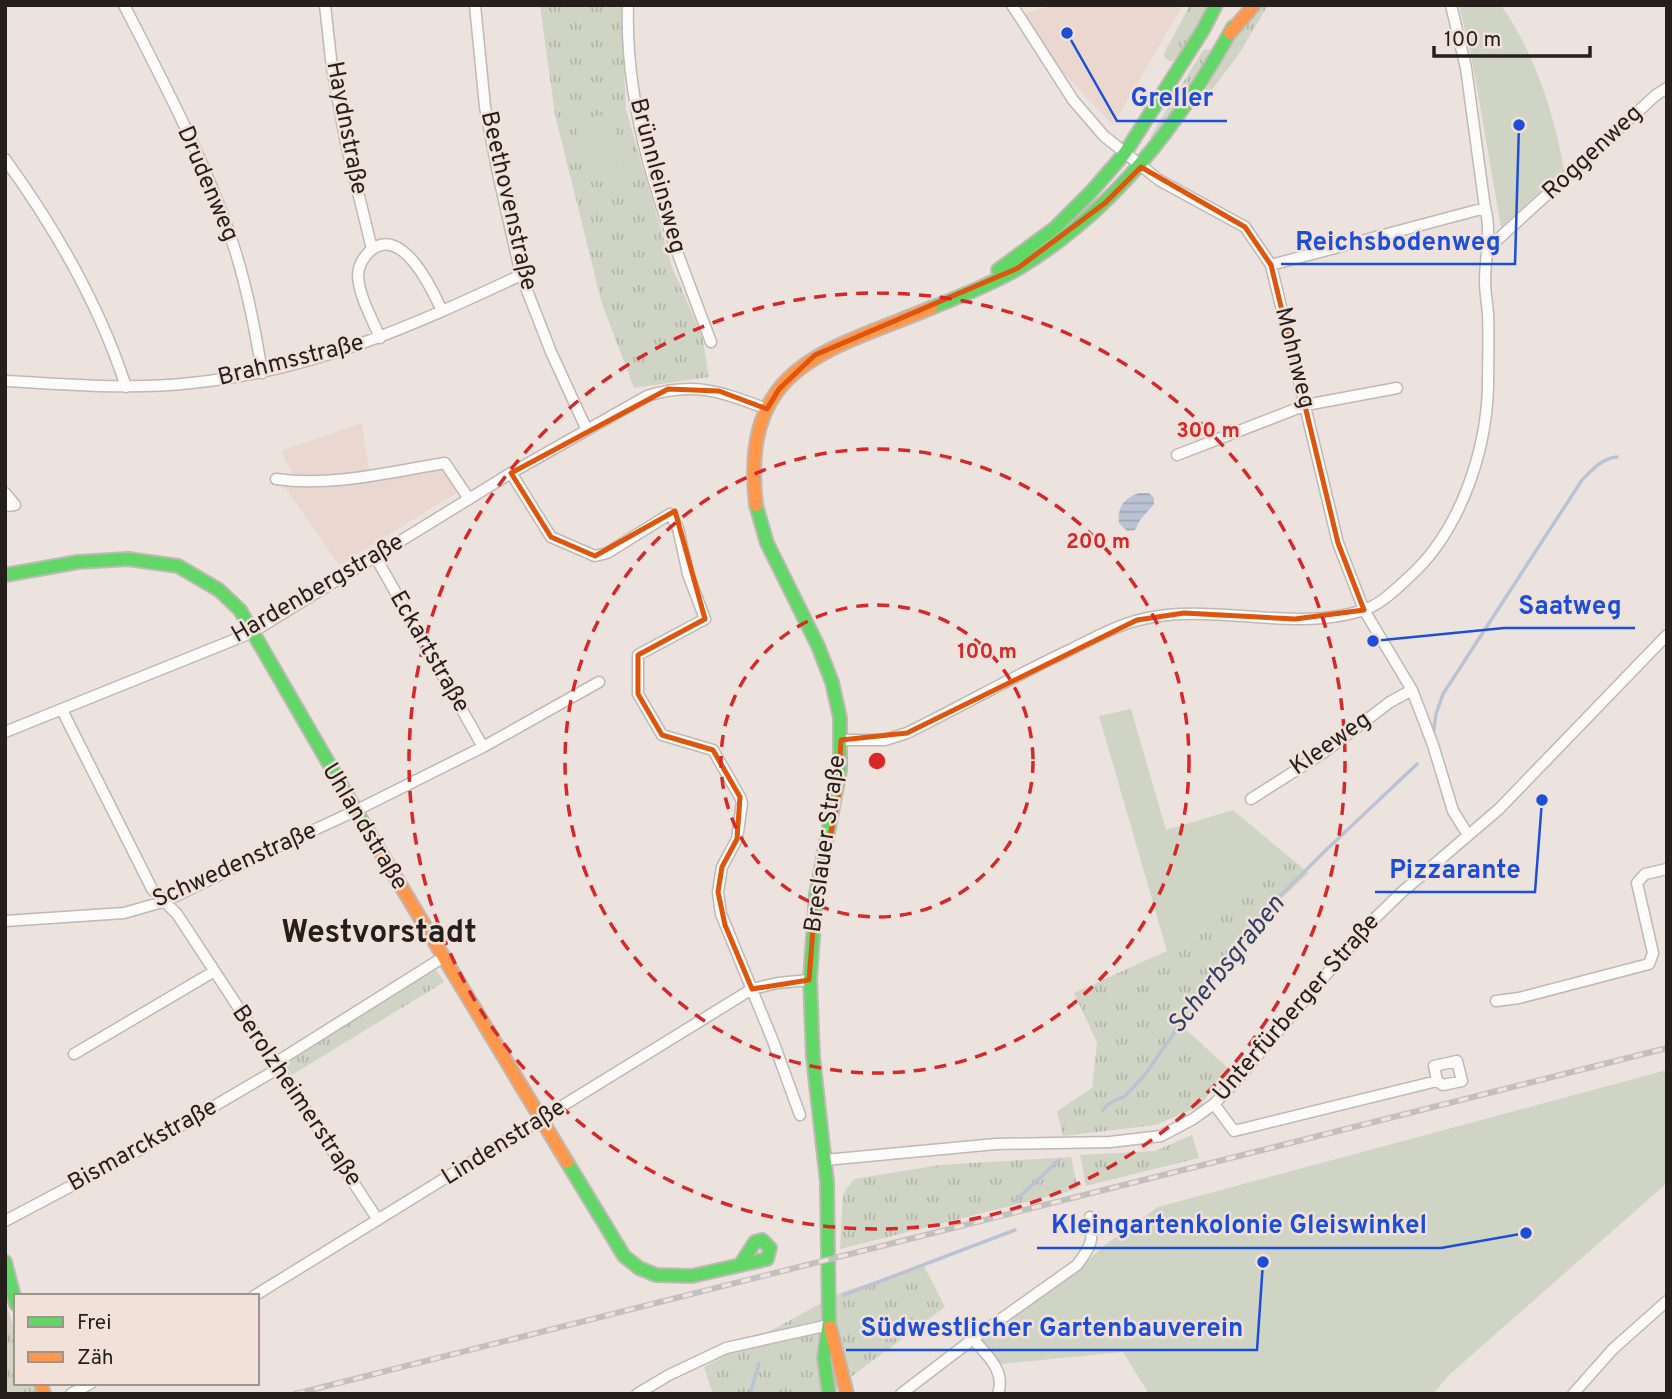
<svg xmlns="http://www.w3.org/2000/svg" width="1672" height="1399" viewBox="0 0 1672 1399" font-family="Overpass,sans-serif">
<style>
.built{fill:#e9d7d0}
.grass{fill:url(#grass-tufts)}
.garden{fill:#d0d4c5}
.water{fill:url(#water-rules)}
.lines{fill:none;stroke-linecap:round;stroke-linejoin:round}
.stream{stroke:#bac3d4;stroke-width:3.5}
.street-casing{stroke:#bfb8b4;stroke-width:13}
.fast-casing{stroke:#bfb8b4;stroke-width:16}
.slow-casing{stroke:#bfb8b4;stroke-width:16}
.street{stroke:#fcfbfa;stroke-width:10}
.fast{stroke:#63d668;stroke-width:12}
.slow{stroke:#ff974d;stroke-width:12}
.rail-casing{stroke:#c2c0bf;stroke-width:6}
.rail{stroke:#f2e1d9;stroke-width:3.5;stroke-dasharray:10;stroke-linecap:butt}
.marked{fill:none;stroke:#de560d;stroke-width:5;stroke-linejoin:round}
.ring{fill:none;stroke:#d62828;stroke-width:3.5;stroke-dasharray:12 9}
.labels{text-anchor:middle;dominant-baseline:central;stroke-width:5;stroke-linejoin:round;paint-order:stroke}
.street-label{font-size:24px;fill:#251f1c;stroke:#f2e1d9}
.water-label{font-size:26px;font-style:italic;fill:#2b4067;stroke:#f2e1d9}
.district-label{font-size:32px;font-weight:bold;fill:#251f1c;stroke:#f2e1d9}
.centre{fill:#d62828;stroke:#f2e1d9;stroke-width:3.5}
.ring-label{font-size:21px;text-anchor:middle;font-weight:bold;fill:#d62828;stroke:#f2e1d9;stroke-width:5;stroke-linejoin:round;paint-order:stroke}
.leader{fill:none;stroke:#1d4ed8;stroke-width:2.5}
.callout-dot{fill:#1d4ed8;stroke:#f2e1d9;stroke-width:2.5}
.callout-label{font-size:26px;text-anchor:middle;font-weight:bold;fill:#1d4ed8;stroke:#f2e1d9;stroke-width:5;stroke-linejoin:round;paint-order:stroke}
</style>
<defs>
<pattern id="grass-tufts" width="24" height="20" patternUnits="userSpaceOnUse" patternTransform="scale(1.75)"><rect width="24" height="20" fill="#d0d4c5"/><path d="M3 7l-1-3M5 7V3M7 7l1-3M15 17l-1-3M17 17v-4M19 17l1-3" fill="none" stroke="#b2b6a9"/></pattern>
<pattern id="water-rules" width="6" height="5" patternUnits="userSpaceOnUse" patternTransform="scale(1.75)"><rect width="6" height="5" fill="#bac3d4"/><path d="M0 2.5h6" fill="none" stroke="#a0a7b5"/></pattern>
</defs>
<rect width="100%" height="100%" fill="#ece3df"/>
<!-- built -->
<path class="built" d="M1052 5H1183L1113 125 1061 71 1024 14Z
M362 423 370 477 443 467 457 493 339 565 284 486 297 482 281 451Z"/>
<!-- grass -->
<path class="grass" d="M540 5H621L626 110 672 267 702 336 709 377 634 388 602 304 555 115Z
M1190 5H1209L1188 43 1172 62 1165 58 1164 53Z
M1259 5H1268L1239 54 1208 95 1206 89 1237 36Z
M1213 49 1214 50 1154 140 1150 137 1203 50Z
M1283 852 1309 873 1272 907 1180 1024 1228 1068 1200 1106 1156 1125 1063 1136 1057 1111 1092 1088 1097 1043 1074 993 1195 938Z
M436 969 444 982 292 1075 283 1062Z
M1192 1135 1199 1158 1086 1186 1080 1155 1155 1151Z
M1071 1157 1078 1189 840 1249 843 1194 854 1179 940 1165Z
M924 1266 945 1307 828 1394H713L704 1367 842 1292Z
M5 1301 16 1332V1383H33L37 1394H5Z"/>
<!-- garden -->
<path class="garden" d="M1459 5H1501C1535 54 1554 112 1564 170L1501 227 1473 65Z
M611 113 624 169 587 177 574 121Z
M1131 709 1166 830 1233 810 1283 852 1195 938 1167 951 1099 716Z
M1667 1070V1183L1449 1375 1433 1394H1149L1123 1352 1001 1364 982 1341 1068 1279 1106 1244 1158 1207Z"/>
<!-- water -->
<path class="water" d="M1139 493H1149L1154 498V504L1140 520 1135 530 1127 531 1119 523C1117 507 1124 498 1139 493Z"/>
<g class="lines">
<!-- stream -->
<path class="stream" d="M1433 735 1436 714 1443 694 1582 480C1592 470 1602 458 1617 457
M1103 1110 1108 1104 1125 1096 1144 1076 1176 1030 1185 1011 1257 919 1325 851 1417 764
M1015 1201 1059 1160
M844 1295 1015 1230
M750 1394 759 1363"/>
<defs>
<path id="street" d="M124 5C163 81 203 157 231 238 246 282 255 327 262 373
M325 5 332 68 346 143 372 249
M475 5 485 107 499 178 521 275 551 352 586 428
M628 5C624 123 670 233 711 342
M1012 5 1073 100 1104 136 1159 180 1245 227 1271 265 1338 543 1364 610 1412 690 1433 745 1453 811 1468 835
M5 159C55 228 100 306 126 387
M1487 241H1496L1656 95 1667 88
M1271 265 1485 208
M380 338C373 320 359 297 358 276 358 267 362 259 369 252 401 222 432 289 442 311
M5 381C67 384 129 390 191 383 313 371 412 326 521 275
M1177 455 1306 405 1397 388
M511 473 551 537 595 556 607 553 670 514 678 528 688 574 705 619 638 655V694L662 735 713 750 740 797 742 803 737 839 722 867 718 892 721 914 773 1041 800 1115
M276 479C332 487 389 472 445 463L469 499
M5 493 15 505 5 506
M375 556 483 747
M62 710 152 889 177 914 378 1220
M5 732 251 633 511 473 647 396C694 381 722 392 767 409
M841 740H885L907 733C962 706 1016 675 1072 649 1092 639 1113 627 1135 621 1208 600 1287 633 1361 611 1379 606 1394 591 1408 578 1459 533 1486 454 1488 387 1488 363 1489 337 1488 313 1487 302 1485 292 1485 281 1485 256 1492 232 1485 208L1466 68 1451 5
M1251 799 1323 753 1390 702 1412 690
M5 921 124 913 166 901 260 855 355 811 483 747 599 682
M1496 1001 1519 998 1649 964 1653 953 1637 883 1645 874 1667 869
M74 1054 213 972
M275 1063 442 958
M1214 1104 1234 1131 1437 1081 1443 1085 1462 1081 1457 1061 1434 1066 1437 1081
M825 1160 996 1144 1110 1142 1161 1136 1193 1119 1214 1104 1234 1083 1370 923 1402 892 1499 809 1667 635
M5 1221 141 1149 279 1068
M254 1296 752 989 778 983 809 980
M973 1339C987 1355 1006 1371 998 1394
M71 1394 91 1383
M637 1394 669 1375 726 1348 829 1325
M901 1394 973 1339 1077 1265C1091 1247 1094 1240 1090 1217
M1573 1394 1613 1349 1667 1301"/>
<path id="fast" d="M998 270 1055 228 1091 192 1125 153 1203 30 1216 5
M931 308C961 296 991 284 1019 268 1114 211 1180 123 1233 27
M756 505 767 543 818 646 832 682 840 718V770L816 895 810 979 813 1057 827 1182 829 1321 824 1358 829 1394
M5 575 78 562 128 559 178 566 219 590 240 610 369 833
M567 1162 624 1256 639 1268 656 1275 692 1276 767 1259 770 1248 762 1240 755 1242 740 1265
M5 1262 16 1304"/>
<path id="slow" d="M1230 33 1254 5
M756 505C740 364 825 352 931 308
M369 833 567 1162
M830 1327 847 1394
M41 1383 44 1394"/>
</defs>
<!-- street casing -->
<use href="#street" class="street-casing"/>
<!-- fast casing -->
<use href="#fast" class="fast-casing"/>
<!-- slow casing -->
<use href="#slow" class="slow-casing"/>
<!-- street -->
<use href="#street" class="street"/>
<!-- fast -->
<use href="#fast" class="fast"/>
<!-- slow -->
<use href="#slow" class="slow"/>
<defs>
<path id="rail" d="M295 1394 1667 1048"/>
</defs>
<!-- rail casing -->
<use href="#rail" class="rail-casing"/>
<!-- rail -->
<use href="#rail" class="rail"/>
</g>
<!-- marked area -->
<path class="marked" d="M1141 167 1245 227 1271 265 1338 543 1364 610 1295 619 1184 613 1137 620 907 733 841 740 838 798 814 916 809 980 752 989 725 925 718 892 722 867 737 839 740 797 713 750 662 735 638 694V655L705 619 675 511 595 556 551 537 511 473 668 389 719 391 767 409 779 389 815 355 1018 268 1105 203Z"/>
<!-- distance rings -->
<g class="ring">
<circle cx="877" cy="761" r="156"/>
<circle cx="877" cy="761" r="312"/>
<circle cx="877" cy="761" r="468"/>
</g>
<g class="labels">
<!-- street labels -->
<g class="street-label">
<text transform="translate(346 128) rotate(79)">Haydnstraße</text>
<text transform="translate(1593 153) rotate(-43)">Roggenweg</text>
<text transform="translate(657 176) rotate(75)">Brünnleinsweg</text>
<text transform="translate(207 184) rotate(67)">Drudenweg</text>
<text transform="translate(508 201) rotate(77)">Beethovenstraße</text>
<text transform="translate(1294 358) rotate(76)">Mohnweg</text>
<text transform="translate(291 361) rotate(-14)">Brahmsstraße</text>
<text transform="translate(318 589) rotate(-30)">Hardenbergstraße</text>
<text transform="translate(429 652) rotate(60)">Eckartstraße</text>
<text transform="translate(1331 744) rotate(-35)">Kleeweg</text>
<text transform="translate(364 827) rotate(59)">Uhlandstraße</text>
<text transform="translate(826 844) rotate(-82)">Breslauer Straße</text>
<text transform="translate(235 866) rotate(-24)">Schwedenstraße</text>
<text transform="translate(1297 1008) rotate(-49)">Unterfürberger Straße</text>
<text transform="translate(296 1096) rotate(56)">Berolzheimerstraße</text>
<text transform="translate(504 1143) rotate(-32)">Lindenstraße</text>
<text transform="translate(143 1146) rotate(-29)">Bismarckstraße</text>
</g>
<!-- water labels -->
<g class="water-label">
<text transform="translate(1227 965) rotate(-51)">Scherbsgraben</text>
</g>
<!-- district labels -->
<g class="district-label">
<text x="379" y="934">Westvorstadt</text>
</g>
</g>
<circle cx="877" cy="761" r="10" class="centre"/>
<g class="ring-label">
<text x="1208" y="437">300 m</text>
<text x="1098" y="548">200 m</text>
<text x="987" y="658">100 m</text>
</g>
<!-- callouts -->
<path class="leader" d="M1067 33L1117 121H1227M1519 125L1515 264H1281M1373 641L1504 628H1635M1542 800L1535 892H1375M1526 1233L1441 1248H1037M1263 1262L1257 1350H846"/>
<g class="callout-dot">
<circle cx="1067" cy="33" r="7"/>
<circle cx="1519" cy="125" r="7"/>
<circle cx="1373" cy="641" r="7"/>
<circle cx="1542" cy="800" r="7"/>
<circle cx="1526" cy="1233" r="7"/>
<circle cx="1263" cy="1262" r="7"/>
</g>
<g class="callout-label">
<text x="1172" y="106">Greller</text>
<text x="1398" y="250">Reichsbodenweg</text>
<text x="1570" y="614">Saatweg</text>
<text x="1455" y="878">Pizzarante</text>
<text x="1239" y="1233">Kleingartenkolonie Gleiswinkel</text>
<text x="1052" y="1336">Südwestlicher Gartenbauverein</text>
</g>
<!-- border -->
<rect width="1672" height="1399" fill="none" stroke="#251f1c" stroke-width="14"/>
<!-- legend -->
<rect x="14" y="1294" width="245" height="91" fill="#f2e1d9" stroke="#a0938d" stroke-width="2"/>
<rect x="28" y="1317" width="35" height="10" fill="#63d668" stroke="#a0938d" stroke-width="2"/>
<text x="77" y="1329" font-size="21" fill="#251f1c">Frei</text>
<rect x="28" y="1352" width="35" height="10" fill="#ff974d" stroke="#a0938d" stroke-width="2"/>
<text x="77" y="1364" font-size="21" fill="#251f1c">Zäh</text>
<!-- scale -->
<path d="M1434 46v10h156v-10" fill="none" stroke="#251f1c" stroke-width="3.5"/>
<text x="1444" y="46" font-size="21" fill="#251f1c" stroke="#f2e1d9" stroke-width="5" paint-order="stroke">100 m</text>
</svg>
